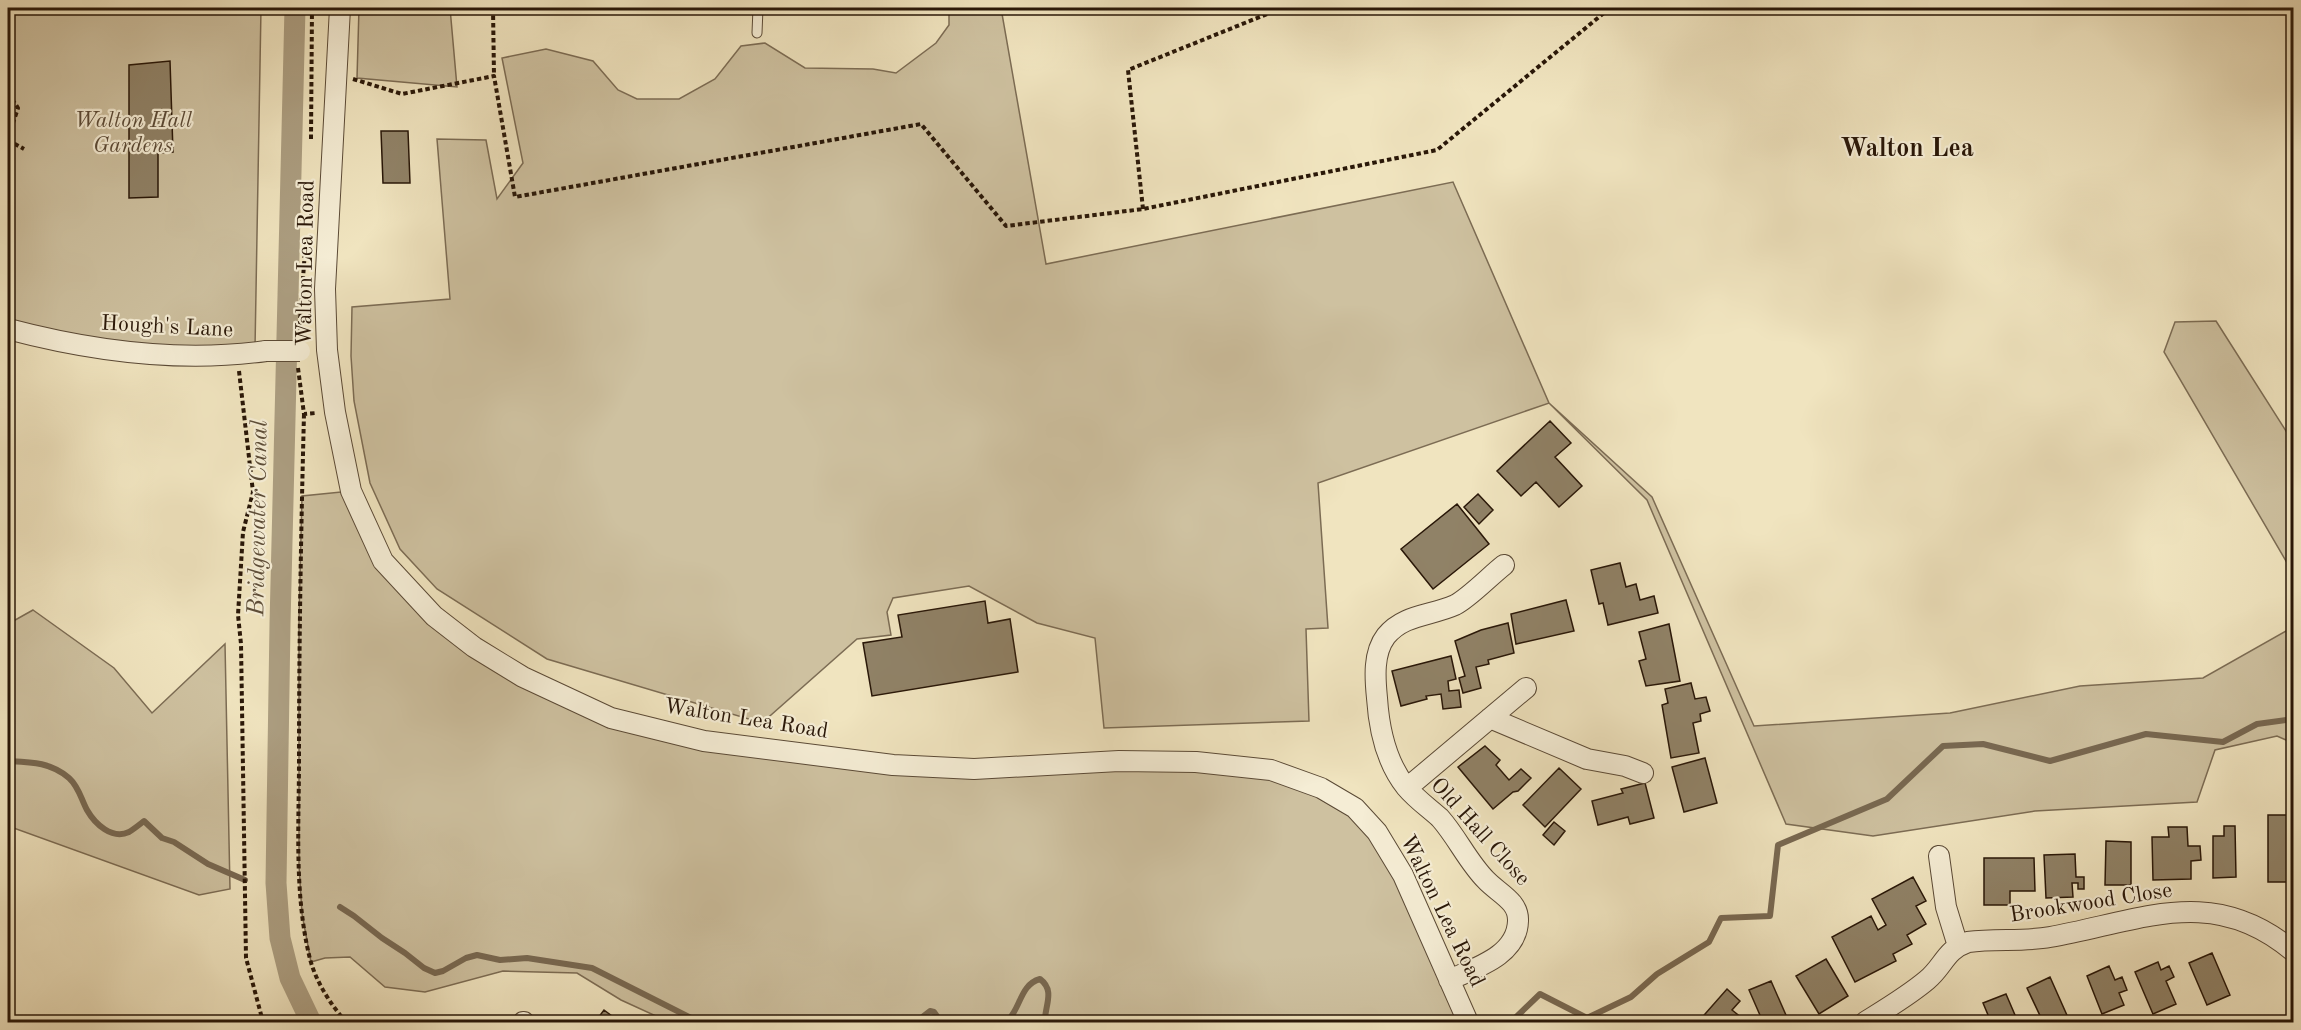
<svg xmlns="http://www.w3.org/2000/svg" width="2301" height="1030" viewBox="0 0 2301 1030" font-family="'Old Standard TT',serif">
<style>
.green{fill:#cec1a0;stroke:#7c6c54;stroke-width:1.5}
.lines{fill:none;stroke-linecap:round;stroke-linejoin:round}
.stream{stroke:#786851;stroke-width:6}
.canal{stroke:#ac9e81;stroke-width:21}
.building{fill:#908267;stroke:#291708;stroke-width:1.5}
.service-casing{stroke:#5b4a36;stroke-width:11}
.minor-casing{stroke:#5b4a36;stroke-width:22}
.path{stroke:#291708;stroke-width:4;stroke-dasharray:4.5 3;stroke-linecap:butt}
.service{stroke:#f5edd5;stroke-width:9}
.minor{stroke:#f5edd5;stroke-width:20}
.minor-bridge-casing{stroke:#5b4a36;stroke-width:22;stroke-linecap:butt}
.minor-bridge{stroke:#f5edd5;stroke-width:20}
.labels{text-anchor:middle;dominant-baseline:central;stroke-width:4.5;stroke-linejoin:round;paint-order:stroke}
.park-label{font-size:22px;font-style:italic;fill:#5b4a36;stroke:#f5edd5}
.street-label{font-size:22px;fill:#291708;stroke:#f5edd5}
.water-label{font-size:24px;font-style:italic;fill:#5d4d38;stroke:#f5edd5}
.quarter-label{font-size:26px;font-weight:bold;fill:#291708;stroke:#f5edd5}
</style>
<rect width="100%" height="100%" fill="#f0e4bf"/>
<filter id="stains"><feTurbulence type="fractalNoise" baseFrequency=".00333" numOctaves="4"/><feColorMatrix values="0 0 0 0 .2 0 0 0 0 .09 0 0 0 0 .02 0 0 0 .5 -.17"/></filter>
<radialGradient id="worn" r=".72"><stop offset=".6" stop-color="#630" stop-opacity="0"/><stop offset="1" stop-color="#630" stop-opacity=".3"/></radialGradient>
<!-- green -->
<path class="green" d="M8 8H261L255 348 133 346 8 335Z
M359 8H450L457 87 357 78Z
M949 8H1001L1046 264 1453 182 1549 403 1652 497 1754 726 1950 713 2080 686 2203 678 2293 627V743L2277 736 2215 750 2197 802 2035 811 1873 836 1786 824 1647 500 1549 403 1318 483 1328 628 1306 629 1309 721 1104 728 1095 638 1037 623 969 586 893 598 887 612 891 635 857 639 762 723 547 659 437 589 400 549 370 483 354 401 351 356 352 307 450 299 437 139 486 140 497 199 523 163 502 58 546 49 593 61 618 90 637 99H679L715 79 741 46 765 43 805 68 873 69 896 73 936 43 949 25Z
M2216 321 2293 442V573L2164 352 2175 322Z
M351 491 383 561 434 616 611 718 893 765 1271 770 1377 832 1468 1022H669L621 1000 577 973 503 971 425 992 385 987 350 957 325 958 311 962 302 914 299 865V618L302 496Z
M33 610 114 668 152 713 225 644 230 889 199 895 8 826V624Z"/>
<g class="lines">
<!-- stream -->
<path class="stream" d="M8 761C30 762 51 762 69 778 79 787 81 799 87 810 95 824 112 840 129 832 134 829 139 825 144 821L162 838 174 842 208 864 245 880
M340 907 354 916 382 938 405 953 424 968 435 973 443 971 466 958 477 955 500 960 527 958 592 968 699 1022
M916 1022 930 1011 934 1012 941 1022
M1006 1022C1021 1010 1019 985 1040 979 1056 991 1044 1007 1045 1022
M1511 1022 1540 994 1587 1018 1631 997 1657 974 1709 942 1721 918 1770 916 1778 845 1887 799 1943 746 1983 744 2050 761 2146 734 2223 742 2257 724 2294 719"/>
<!-- canal -->
<path class="canal" d="M295 8 280 624 276 883 280 938 290 978 311 1022"/>
</g>
<!-- building -->
<path class="building" d="M170 61 173 152 158 153V197L129 198V65Z
M381 131H408L410 183H383Z
M1550 421 1571 443 1555 457 1582 486 1559 507 1536 482 1521 496 1497 471Z
M1478 494 1493 510 1479 524 1464 507Z
M1457 504 1489 544 1433 589 1401 549Z
M1620 563 1626 587 1636 584 1640 600 1654 596 1658 613 1608 625 1603 603 1599 604 1591 570Z
M1566 600 1574 631 1516 644 1511 614Z
M985 601 988 623 1010 619 1018 672 872 696 863 643 902 637 898 615Z
M1508 623 1514 653 1488 660 1489 664 1476 667 1481 688 1463 693 1459 678 1465 676 1455 641 1481 630Z
M1669 624 1680 681 1646 686 1639 661 1646 659 1639 632Z
M1451 656 1456 679 1448 681 1449 691 1459 690 1461 707 1443 709 1441 694 1426 696 1427 699 1401 706 1392 671Z
M1691 683 1695 699 1706 697 1710 711 1700 714 1701 721 1693 723 1699 753 1671 758 1662 705 1668 703 1665 689Z
M1485 746 1500 760 1496 765 1509 780 1521 769 1531 778 1518 791 1513 792 1493 809 1458 767Z
M1705 758 1717 803 1684 812 1672 767Z
M1559 768 1581 789 1545 827 1523 805Z
M1645 783 1654 818 1630 824 1628 817 1598 825 1592 801 1623 793 1621 789Z
M2268 815H2294L2291 882H2268Z
M1554 822 1565 831 1554 845 1543 835Z
M2224 826H2235L2236 877 2213 878V836H2224Z
M2168 827H2187L2188 846H2200L2201 860 2191 861V879L2153 880 2152 837H2169Z
M2106 841 2131 842V885H2105Z
M2075 854 2076 877H2084V889H2078V883H2072L2073 897 2046 898 2044 855Z
M1984 858H2034L2035 891H2010V905H1984Z
M1913 877 1926 901 1916 906 1926 924 1907 935 1912 944 1893 954 1896 961 1855 982 1832 937 1871 916 1878 930 1886 925 1872 899Z
M2212 953 2230 995 2207 1005 2189 963Z
M1826 959 1848 996 1819 1014 1796 976Z
M2158 962 2161 970 2169 966 2174 977 2166 981 2176 1004 2153 1014 2135 972Z
M2109 966 2115 980 2122 977 2127 990 2119 993 2124 1005 2102 1014 2087 976Z
M2050 977 2070 1022H2043L2027 988Z
M1771 981 1789 1022H1763L1749 990Z
M1727 989 1740 1001 1732 1010 1747 1022H1698Z
M2006 994 2018 1022H1991L1983 1003Z
M604 1010 620 1022H595Z"/>
<g class="lines">
<defs>
<path id="service" d="M757 33 758 8"/>
<path id="minor" d="M340 8 325 289 327 350 335 412 351 491 383 561 434 616 474 647 523 677 611 718 704 741 893 765 974 769 1119 761 1196 762 1271 770 1321 788 1355 808 1377 832 1403 875 1468 1022
M8 329C91 351 179 363 266 351
M1490 718 1587 759 1625 766 1643 773
M1407 788 1526 688
M1939 856 1946 907 1958 946
M1449 980C1475 968 1517 956 1518 921 1519 901 1498 893 1486 880 1468 862 1457 837 1440 818 1429 808 1416 799 1406 787 1386 762 1379 729 1377 698 1375 678 1373 653 1386 636 1404 614 1431 616 1455 605 1469 598 1491 575 1504 565
M523 1022H524
M1865 1022C1886 1009 1908 996 1927 980 1944 966 1945 950 1968 942 1995 938 2023 942 2050 937 2141 921 2213 883 2294 952"/>
</defs>
<!-- service casing -->
<use href="#service" class="service-casing"/>
<!-- minor casing -->
<use href="#minor" class="minor-casing"/>
<!-- path -->
<path class="path" d="M493 8 494 76
M353 79 402 94 494 76 515 197 921 124 1006 226 1143 209 1437 150 1610 8
M8 93 18 108 8 138
M311 139 312 8
M8 140 24 149
M1143 209 1128 70 1282 8
M299 333 305 251
M298 368 304 414 316 413
M239 371 253 492 243 532 238 615 241 644 246 958 263 1022
M304 414C301 529 299 644 299 760 299 826 294 895 310 959 316 982 331 1005 346 1022"/>
<!-- service -->
<use href="#service" class="service"/>
<!-- minor -->
<use href="#minor" class="minor"/>
<defs>
<path id="minor-bridge" d="M266 351H300"/>
</defs>
<!-- minor-bridge casing -->
<use href="#minor-bridge" class="minor-bridge-casing"/>
<!-- minor-bridge -->
<use href="#minor-bridge" class="minor-bridge"/>
</g>
<g class="labels">
<!-- park labels -->
<g class="park-label">
<text x="133" y="121">Walton Hall<tspan x="133" dy="25">Gardens</tspan></text>
</g>
<!-- street labels -->
<g class="street-label">
<text transform="translate(306 263) rotate(-89)">Walton Lea Road</text>
<text transform="translate(167 327) rotate(3)">Hough's Lane</text>
<text transform="translate(746 719) rotate(9)">Walton Lea Road</text>
<text transform="translate(1480 832) rotate(48)">Old Hall Close</text>
<text transform="translate(2091 903) rotate(-9)">Brookwood Close</text>
<text transform="translate(1442 911) rotate(64)">Walton Lea Road</text>
</g>
<!-- water labels -->
<g class="water-label">
<text transform="translate(259 518) rotate(-89)">Bridgewater Canal</text>
</g>
<!-- quarter labels -->
<g class="quarter-label">
<text x="1907" y="149">Walton Lea</text>
</g>
</g>
<!-- margin -->
<rect width="2301" height="1030" fill="none" stroke="#f0e4bf" stroke-width="30"/>
<rect x="9" y="9" width="2283" height="1012" fill="none" stroke="#291708" stroke-width="3"/>
<rect x="15" y="15" width="2271" height="1000" fill="none" stroke="#291708" stroke-width="1.5"/>
<rect width="100%" height="100%" filter="url(#stains)"/>
<rect width="100%" height="100%" fill="url(#worn)"/>
</svg>
